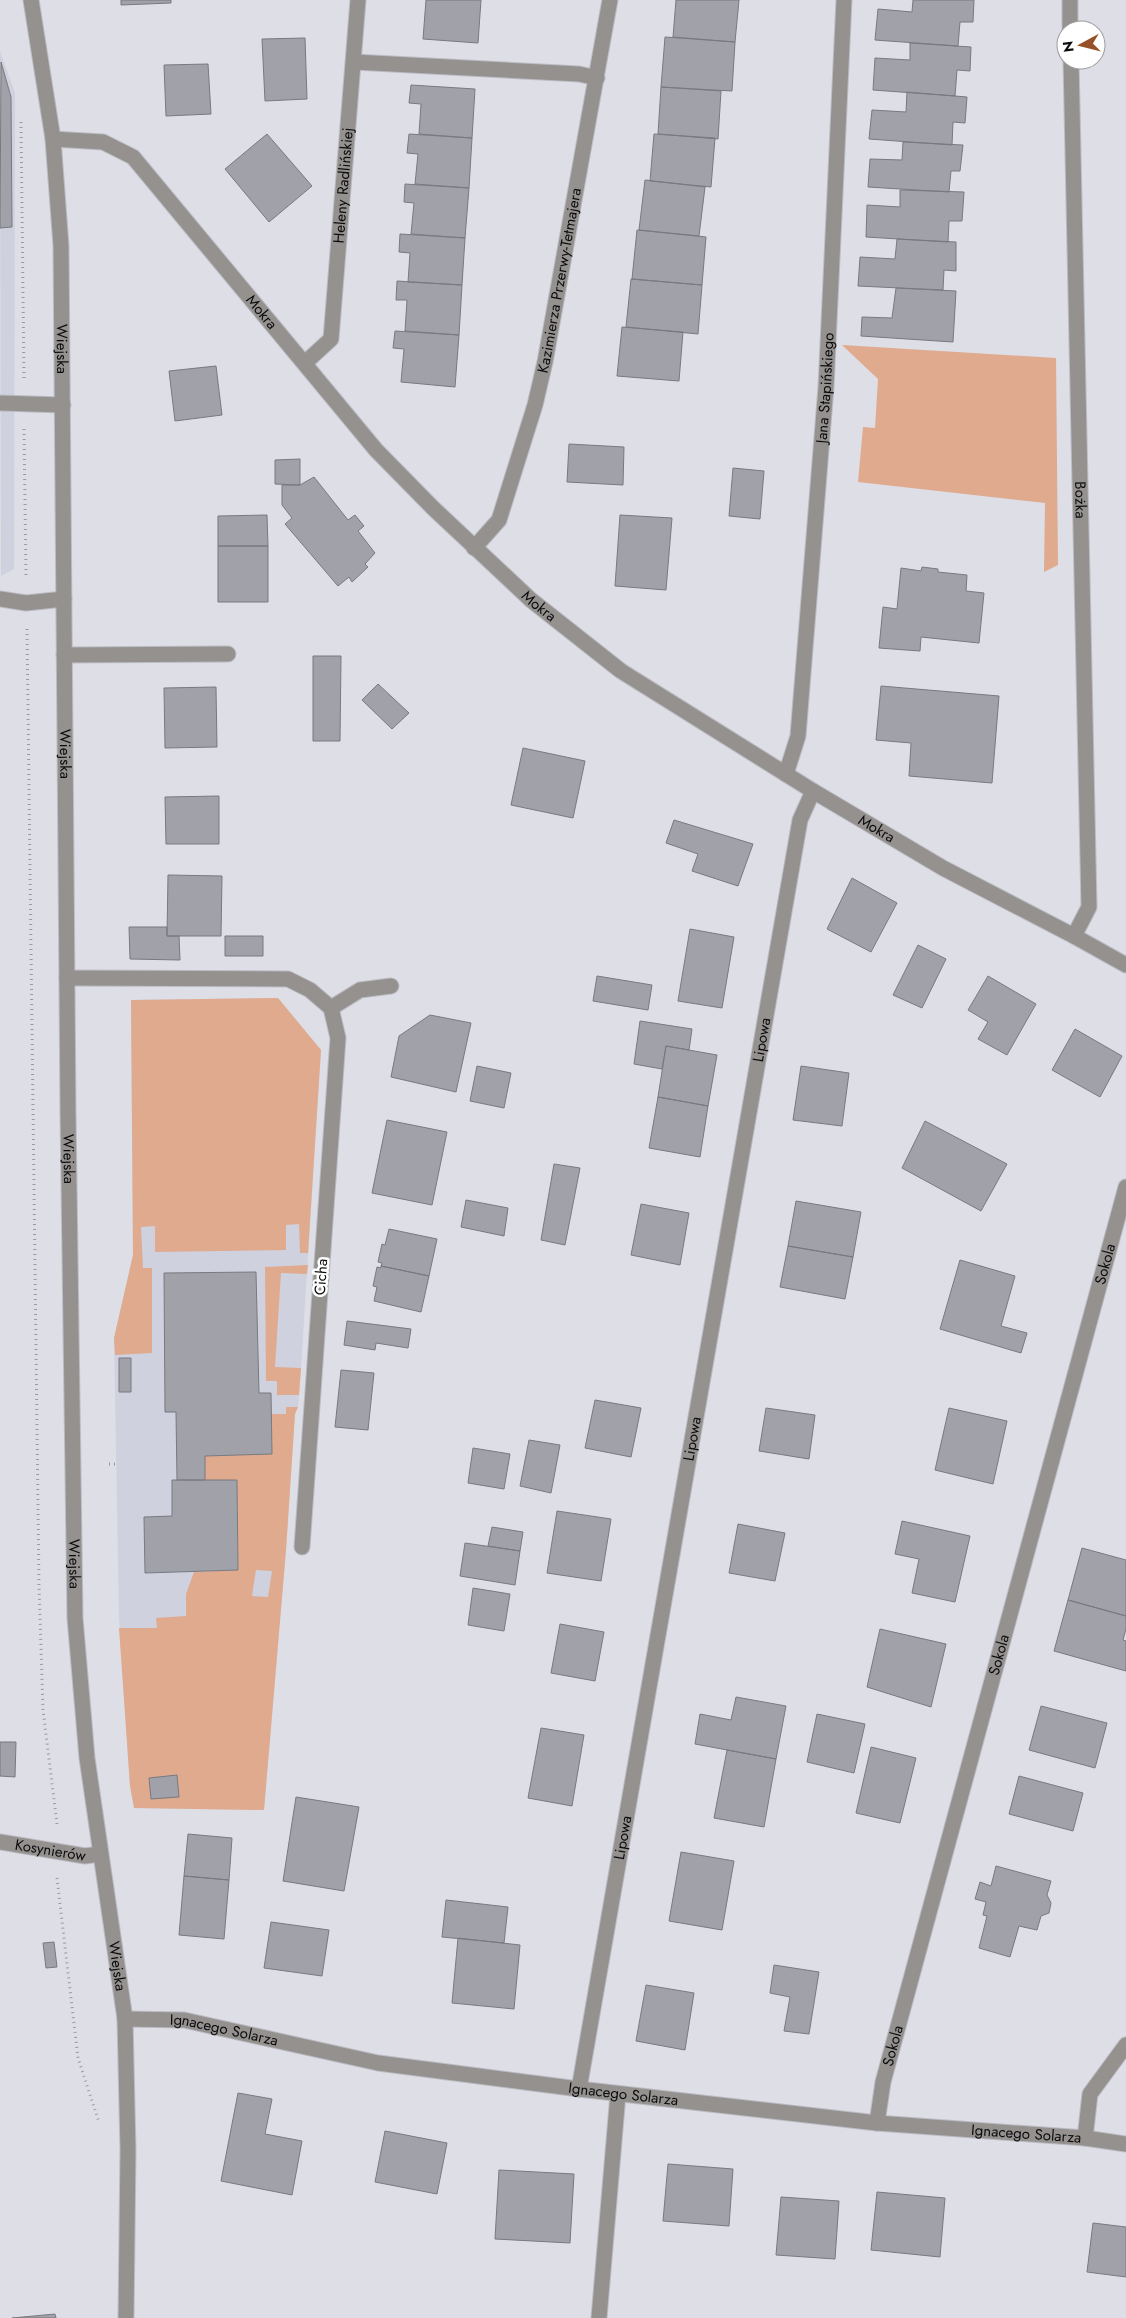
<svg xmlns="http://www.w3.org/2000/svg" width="1126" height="2318" viewBox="0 0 1126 2318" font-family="Jost,sans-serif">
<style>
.built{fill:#cfd1df}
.green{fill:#e0aa8e;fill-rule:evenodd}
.building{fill:#a1a2a9;stroke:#797980}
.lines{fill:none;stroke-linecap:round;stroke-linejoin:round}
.minor-casing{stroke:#bbbcc3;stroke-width:17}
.path{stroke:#999aa0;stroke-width:3;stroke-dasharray:1 4;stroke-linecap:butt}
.minor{stroke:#94918f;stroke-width:15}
.labels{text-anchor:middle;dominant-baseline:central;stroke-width:5;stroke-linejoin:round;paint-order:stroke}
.street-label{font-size:15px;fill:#0b0b0e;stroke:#fff}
</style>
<rect width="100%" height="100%" fill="#dddee6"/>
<!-- built -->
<path class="built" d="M0 51 15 93 14 569 1 576Z
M278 998 321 1050 301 1368 298 1407 295 1414 286 1550 264 1810 134 1808 130 1786 119 1616 114 1338 133 1255 131 1000Z"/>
<!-- green -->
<path class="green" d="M842 345 1056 358 1058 565 1044 572 1045 503 858 482 863 427 875 428 878 379Z
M278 998 321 1050 308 1253H300L299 1224 286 1225V1250L155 1252V1226L141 1227 143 1268H152V1353L115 1355 114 1338 133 1255 131 1000Z
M308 1265 307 1274 281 1273 275 1367 301 1368 299 1395H277V1381H266L265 1267Z
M286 1407H298L295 1414 286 1550 264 1810 134 1808 130 1786 119 1628H157L156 1618 186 1616V1594L194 1572 238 1570 237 1480H205V1456L271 1414H286ZM256 1570 272 1571 268 1597 252 1596Z"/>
<!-- building -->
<path class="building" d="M121 0H171V3L121 5Z
M426 0H481L478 43 423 39Z
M676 0H739L735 42 673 37Z
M913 0H974L973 22H960L958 46 875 40 878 9 912 12Z
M665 37 735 42 732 91 661 87Z
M305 38 307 99 265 101 262 39Z
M910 43 971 47 970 71 957 70 955 96 873 90 875 58 910 60Z
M1 62 11 97 12 227 0 228Z
M208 64 211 114 166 116 164 65Z
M411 85 475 89 472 138 419 134 421 104 409 103Z
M661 87 721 91 718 139 658 134Z
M907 92 967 97 965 123 953 122 952 145 869 139 872 110 906 112Z
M267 134 312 186 269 222 225 169Z
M409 134 472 138 469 188 415 184 418 154 407 153Z
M654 134 715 138 711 187 650 181Z
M903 142 963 145 960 171H951L949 192 868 187 870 159 902 160Z
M645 180 705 187 699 236 639 230Z
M405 184 469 188 465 238 411 234 414 203 404 202Z
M900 190 964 192 962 221H949L948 242 866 237 867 205 900 207Z
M637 230 706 237 702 285 632 279Z
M400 234 465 238 462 285 408 282 410 253 399 252Z
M897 239 956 242V271L944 270 943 290 858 286 860 257 895 259Z
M631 279 702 285 698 334 626 327Z
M397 281 462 285 459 335 405 331 407 300H396Z
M896 288 956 291 953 342 861 336 862 317 892 318Z
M622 327 683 332 679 381 617 376Z
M395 331 459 335 455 387 401 382 404 349 393 348Z
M216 366 222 415 175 421 169 371Z
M569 444 624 447 623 485 567 482Z
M300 459V485L275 484V460Z
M733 468 764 471 760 519 729 516Z
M314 477 348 520 355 515 364 526 358 531 375 553 365 564 368 567 352 582 349 577 338 586 285 524 292 518 282 505V485H300Z
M267 515 268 546H218V516Z
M620 515 672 518 666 590 615 586Z
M218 546H268V602H218Z
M922 567 938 569V572L967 575 966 591 984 593 979 643 921 637 920 651 879 648 883 607 897 609 901 568 921 571Z
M313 656H341L340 741H313Z
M378 684 409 713 392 729 362 700Z
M881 686 999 696 992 783 909 776 911 743 876 740Z
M216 687 217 747 165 748 164 688Z
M523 748 585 761 573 818 511 805Z
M219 796V844H166L165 797Z
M674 820 753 844 738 886 692 871 698 854 666 843Z
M168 875 222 876 221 936H167Z
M852 878 897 903 871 952 827 929Z
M129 927H167V936H179L180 960 130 959Z
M690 929 734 937 722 1008 678 1001Z
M225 936H263V956H225Z
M918 945 946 959 922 1008 893 995Z
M597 976 652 985 648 1010 593 1001Z
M988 976 1036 1004 1007 1055 978 1039 988 1022 968 1010Z
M430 1015 471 1023 456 1092 391 1077 399 1036Z
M640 1021 692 1029 689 1050 666 1046 662 1069 634 1064Z
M1075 1029 1122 1056 1100 1097 1052 1070Z
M666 1046 717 1055 708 1106 658 1097Z
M477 1066 511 1073 504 1108 470 1101Z
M801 1066 849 1073 842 1126 793 1120Z
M658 1097 708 1106 700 1157 649 1148Z
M387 1120 447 1132 432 1205 372 1193Z
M925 1121 1007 1164 981 1211 902 1168Z
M554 1164 580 1168 565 1245 541 1240Z
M466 1200 508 1208 504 1236 461 1227Z
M796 1201 861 1212 853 1257 788 1246Z
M641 1204 689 1213 680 1265 631 1255Z
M389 1229 437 1239 429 1276 381 1266 382 1263 378 1262 382 1244 385 1245Z
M788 1246 853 1257 845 1299 780 1287Z
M960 1260 1015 1276 1001 1326 1027 1333 1021 1353 940 1329Z
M381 1266 429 1276 421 1312 374 1301 377 1287 373 1286 377 1267 381 1268Z
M256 1272 259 1393H271L272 1454 205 1456V1480H177L176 1412H165L164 1273Z
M347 1321 411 1329 408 1348 376 1343 375 1350 344 1345Z
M119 1358H131V1392H119Z
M341 1370 374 1373 368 1430 335 1427Z
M595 1400 641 1408 631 1457 585 1448Z
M766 1408 815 1415 809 1459 759 1451Z
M949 1408 1007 1421 993 1484 935 1470Z
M529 1440 560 1445 551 1493 520 1486Z
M473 1448 510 1454 504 1489 468 1483Z
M172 1480H237L238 1570 145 1573 144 1517 172 1516Z
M557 1511 611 1519 601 1581 547 1573Z
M902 1521 970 1536 955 1602 912 1593 919 1559 895 1554Z
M738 1524 785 1533 775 1581 729 1573Z
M492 1527 523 1532 520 1551 488 1546Z
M465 1543 520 1551 515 1585 460 1576Z
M1082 1548 1126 1560V1616L1068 1600Z
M473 1588 510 1594 504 1631 468 1625Z
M1068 1600 1126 1616V1629L1123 1640 1126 1641V1671L1054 1651Z
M560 1624 604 1632 595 1681 551 1673Z
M880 1629 946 1644 931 1707 867 1687Z
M736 1697 786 1706 776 1759 695 1744 700 1714 731 1720Z
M1041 1706 1107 1723 1095 1768 1029 1750Z
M817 1714 865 1724 854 1773 807 1762Z
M541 1728 584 1735 572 1806 528 1798Z
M0 1742H16L15 1777 0 1776Z
M871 1747 916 1758 900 1823 856 1813Z
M727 1750 776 1759 764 1827 714 1818Z
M177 1775 179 1797 151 1799 149 1778Z
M1019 1776 1083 1793 1073 1831 1009 1814Z
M296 1797 359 1807 344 1891 283 1881Z
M188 1834 232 1838 229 1880 184 1876Z
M681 1852 734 1861 722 1930 669 1921Z
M996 1866 1051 1881 1047 1895 1051 1903 1049 1913 1041 1916 1037 1930 1019 1926 1010 1957 979 1948 987 1916 983 1915 986 1902 975 1899 980 1882 991 1886Z
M184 1876 229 1880 224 1939 179 1935Z
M446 1900 508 1907 504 1943 442 1937Z
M271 1922 329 1930 322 1976 264 1968Z
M458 1938 520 1945 514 2009 452 2003Z
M54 1942 57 1967 46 1968 43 1943Z
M774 1965 819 1972 809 2034 784 2031 790 1997 770 1993Z
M646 1985 694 1993 685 2050 636 2041Z
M238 2093 272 2099 265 2134 302 2141 292 2195 221 2181Z
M385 2131 447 2143 437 2194 375 2182Z
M668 2164 733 2169 729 2226 663 2221Z
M499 2170 574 2174 570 2243 495 2239Z
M877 2192 945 2198 940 2257 871 2250Z
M781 2197 839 2201 835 2259 776 2255Z
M1093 2223 1126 2227V2277L1087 2272Z
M55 2314 56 2318H12Z"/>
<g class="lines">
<defs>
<g id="minor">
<path id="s1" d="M31 0 53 139 61 246 68 1112 75 1618 87 1758 125 2019 128 2150 126 2318"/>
<path d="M1070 0V30"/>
<path id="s2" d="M1071 60 1089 907 1074 936"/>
<path d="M354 62 579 74 597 78"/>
<path id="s3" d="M53 139 103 142 133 157 376 450 433 508 531 600 621 671 813 791 943 868 1074 936 1126 965"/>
<path id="s4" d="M306 362 331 339 358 0"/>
<path d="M0 403 63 405"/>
<path id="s5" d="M474 548 499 520 535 405 545 362 610 0"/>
<path d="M0 599 26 603 64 599"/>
<path d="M64 655 228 654"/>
<path id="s6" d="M786 774 798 736 826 387 844 0"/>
<path d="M67 978 288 979 310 990 331 1008 338 1038 302 1547"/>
<path d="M331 1008 360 990 391 986"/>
<path id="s7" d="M0 1842 85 1856 100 1854"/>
<path id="s8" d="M125 2019 184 2020 378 2063 579 2089 877 2123 1085 2138 1126 2144"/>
<path id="s9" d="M579 2089 800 820 813 791"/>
<path id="s10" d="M877 2123 883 2082 1126 1187"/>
<path d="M1085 2138 1090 2094 1126 2045"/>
<path d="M599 2318 618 2094"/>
</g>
</defs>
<!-- minor casing -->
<use href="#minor" class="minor-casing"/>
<!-- path -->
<path class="path" d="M21 122 24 378
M24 429 26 575
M27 629 39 1586 43 1710 57 1824
M109 1464H116
M57 1878 78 2058 99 2122"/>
<!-- minor -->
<use href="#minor" class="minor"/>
</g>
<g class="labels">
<!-- street labels -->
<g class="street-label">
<text stroke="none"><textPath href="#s4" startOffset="188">Heleny Radlińskiej</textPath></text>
<text stroke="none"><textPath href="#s5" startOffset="285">Kazimierza Przerwy-Tetmajera</textPath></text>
<text stroke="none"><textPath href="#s3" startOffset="285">Mokra</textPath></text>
<text stroke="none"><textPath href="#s1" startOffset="351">Wiejska</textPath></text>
<text stroke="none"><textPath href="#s6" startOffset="389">Jana Stapińskiego</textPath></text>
<text stroke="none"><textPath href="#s2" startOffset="440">Bożka</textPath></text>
<text stroke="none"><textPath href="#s3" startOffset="690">Mokra</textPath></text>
<text stroke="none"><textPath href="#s1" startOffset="756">Wiejska</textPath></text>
<text stroke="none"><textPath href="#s3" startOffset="1095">Mokra</textPath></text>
<text stroke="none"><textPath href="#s9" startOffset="1065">Lipowa</textPath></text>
<text stroke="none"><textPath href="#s1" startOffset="1161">Wiejska</textPath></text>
<text stroke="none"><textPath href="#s10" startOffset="889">Sokola</textPath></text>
<text transform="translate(321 1277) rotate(-86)">Cicha</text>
<text stroke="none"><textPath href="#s9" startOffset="660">Lipowa</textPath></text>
<text stroke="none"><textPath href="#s1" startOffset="1566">Wiejska</textPath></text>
<text stroke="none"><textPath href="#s10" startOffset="484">Sokola</textPath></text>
<text stroke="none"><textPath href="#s9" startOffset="255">Lipowa</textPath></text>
<text stroke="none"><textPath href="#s7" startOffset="51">Kosynierów</textPath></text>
<text stroke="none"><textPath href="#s1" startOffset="1971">Wiejska</textPath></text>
<text stroke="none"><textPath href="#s8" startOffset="100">Ignacego Solarza</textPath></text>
<text stroke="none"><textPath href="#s10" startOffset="79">Sokola</textPath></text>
<text stroke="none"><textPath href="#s8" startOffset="505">Ignacego Solarza</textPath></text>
<text stroke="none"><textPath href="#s8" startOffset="910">Ignacego Solarza</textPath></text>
</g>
</g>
<!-- north arrow -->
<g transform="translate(1081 45) rotate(263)"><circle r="24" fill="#ffffff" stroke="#9d9d9f"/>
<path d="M0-4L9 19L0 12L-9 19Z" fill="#975129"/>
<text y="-8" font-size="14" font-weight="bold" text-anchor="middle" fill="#0b0b0e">N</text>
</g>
</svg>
